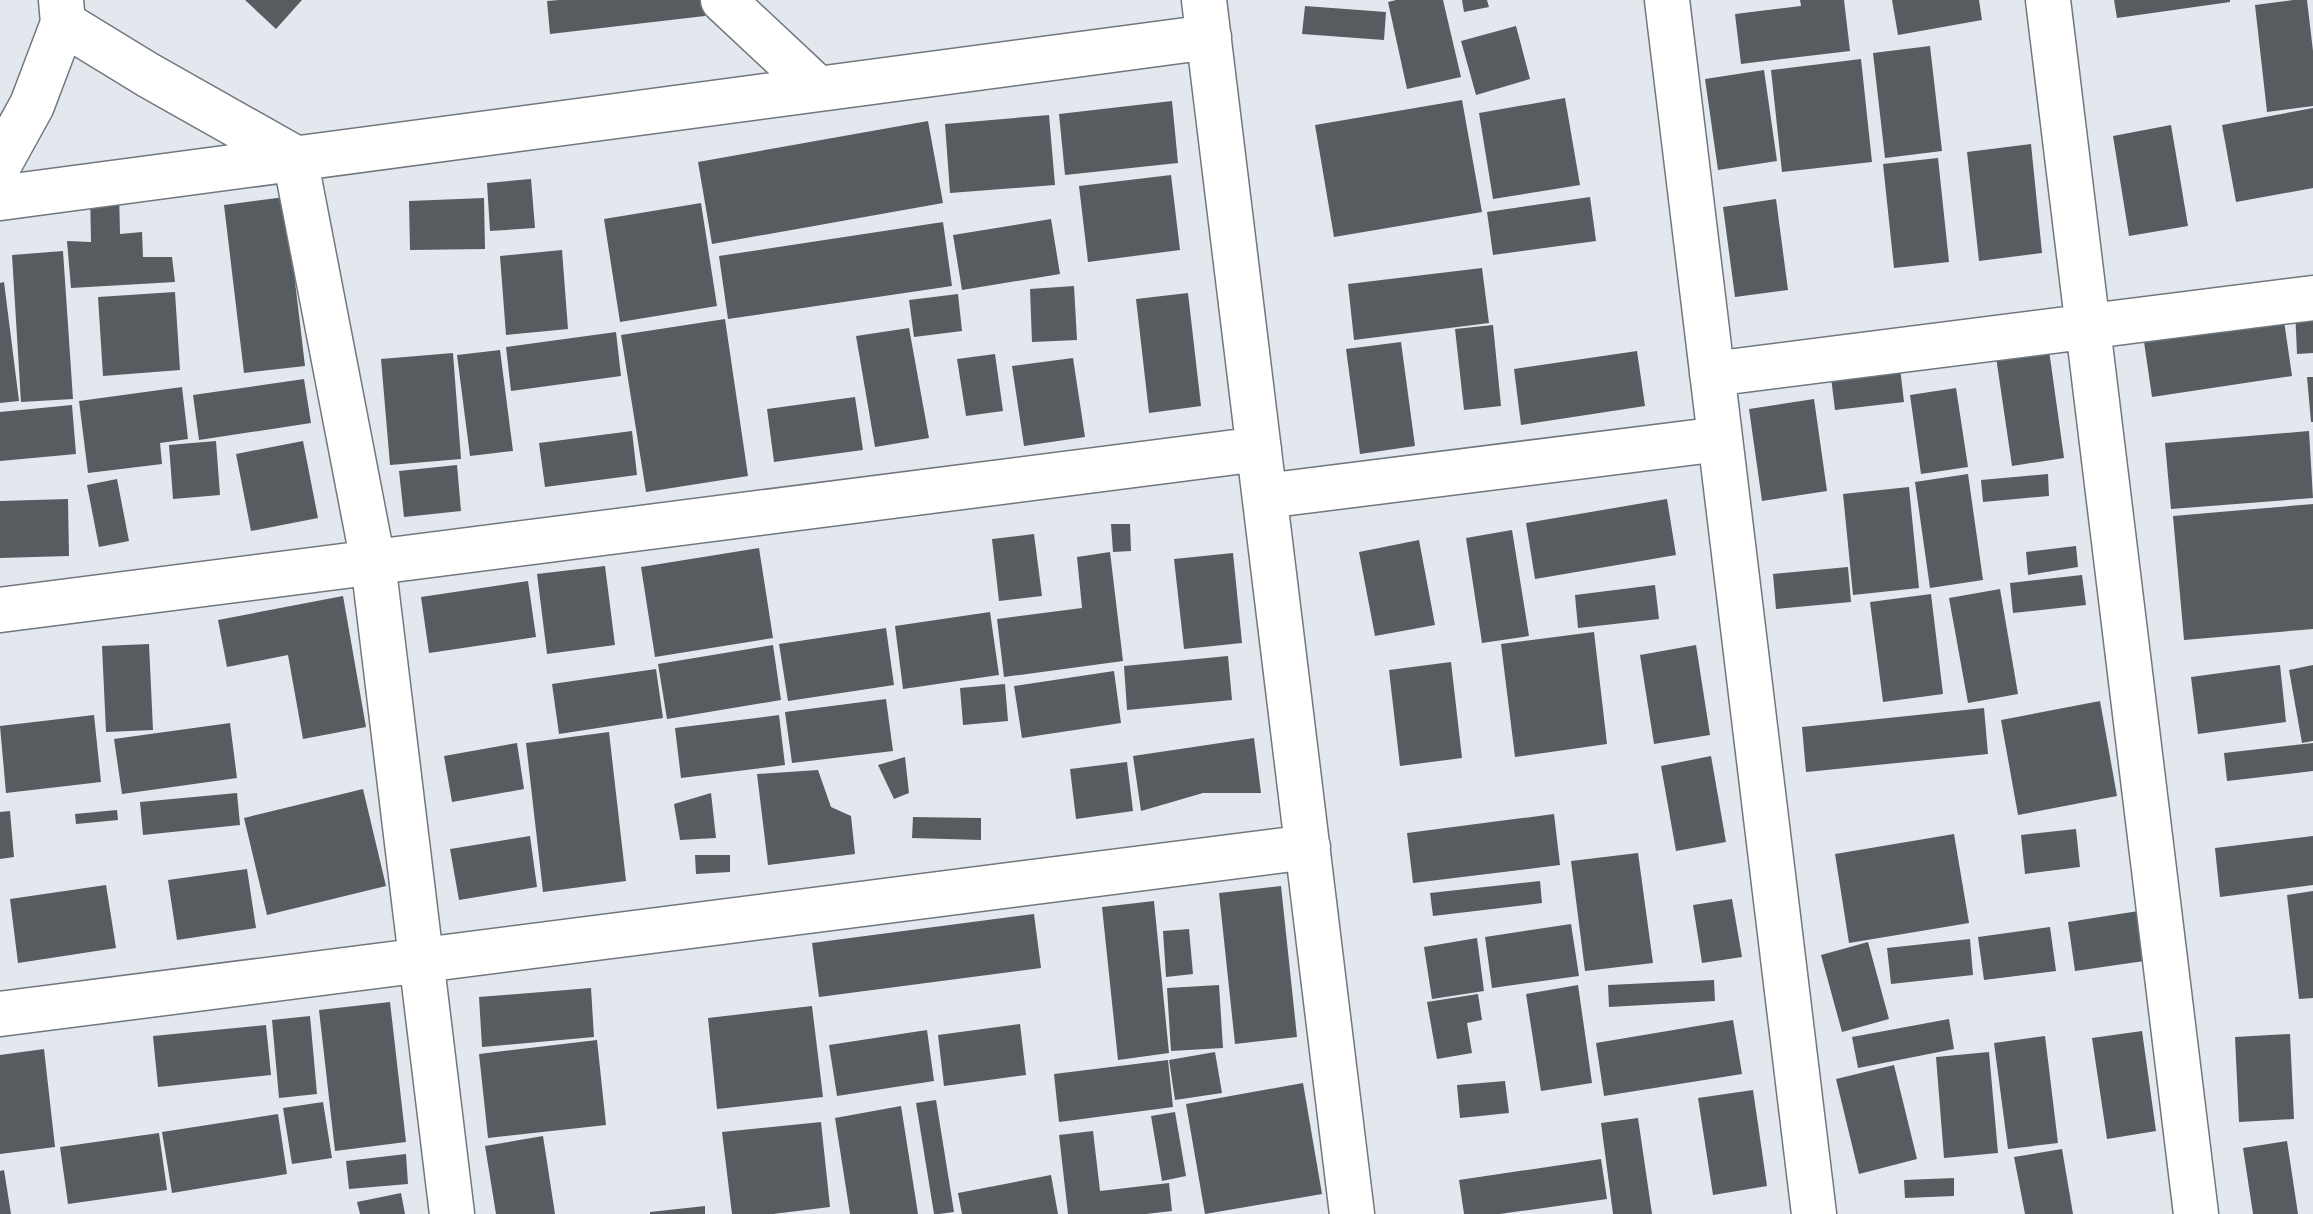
<svg xmlns="http://www.w3.org/2000/svg" width="2313" height="1214" viewBox="0 0 2313 1214" font-family="'Roboto Condensed',sans-serif">
<style>
.building{fill:#575c61}
.lines{fill:none;stroke-linecap:round;stroke-linejoin:round}
.minor-casing{stroke:#71777c;stroke-width:47}
.minor{stroke:#fff;stroke-width:44}
</style>
<rect width="100%" height="100%" fill="#e2e8ee"/>
<!-- building -->
<path class="building" d="M245 0H302L276 29Z
M559 0H704L705 16 550 34 547 1Z
M1396 0H1443L1461 77 1407 89 1388 2Z
M1462 0H1487L1489 7 1464 12Z
M1800 0H1844L1850 51 1741 64 1735 14 1801 6Z
M1892 0H1979L1982 20 1898 35Z
M2114 0H2230V2L2117 18Z
M2293 0H2307L2313 51V106L2267 112 2255 5Z
M1305 6 1386 12 1384 40 1302 34Z
M1516 26 1530 79 1476 95 1461 41Z
M1930 46 1942 151 1885 158 1873 53Z
M1861 59 1872 162 1782 172 1771 70Z
M1764 70 1777 161 1718 170 1705 79Z
M1565 98 1580 185 1493 199 1479 113Z
M1462 100 1482 212 1334 237 1315 125Z
M1172 101 1178 163 1065 175 1059 114Z
M2313 108V188L2236 202 2222 125Z
M1049 115 1055 185 950 193 945 124Z
M928 121 943 203 712 244 698 162Z
M2171 125 2188 226 2129 236 2113 136Z
M2031 144 2042 253 1979 261 1967 152Z
M1938 158 1949 262 1894 268 1883 164Z
M1171 175 1180 250 1088 262 1079 186Z
M531 179 535 228 490 231 487 183Z
M119 189 120 234 142 232 143 257H172L175 282 71 288 67 241 91 242 90 190Z
M285 197 305 366 244 373 224 205Z
M1590 197 1596 241 1493 255 1487 212Z
M484 198 485 249 410 250 409 201Z
M1776 199 1788 290 1735 297 1723 207Z
M701 203 717 306 620 322 604 219Z
M1051 219 1060 274 962 290 953 235Z
M943 222 952 286 728 319 719 256Z
M562 250 568 329 506 335 500 256Z
M63 251 73 399 21 402 12 255Z
M1482 268 1489 323 1354 340 1348 284Z
M4 282 19 401 0 403V283Z
M1074 286 1077 340 1032 342 1030 289Z
M175 292 180 370 103 376 98 297Z
M1188 293 1201 406 1149 413 1136 299Z
M958 294 962 331 914 337 909 300Z
M2282 307 2292 376 2152 397 2142 328Z
M2295 309H2313V353L2297 354Z
M725 319 748 476 646 492 621 335Z
M1493 325 1501 406 1464 410 1455 329Z
M909 328 929 438 875 447 856 336Z
M616 332 621 376 511 391 506 347Z
M1401 342 1415 446 1360 454 1346 349Z
M500 350 513 451 470 456 457 355Z
M2049 350 2064 458 2012 466 1996 357Z
M1637 351 1645 406 1521 425 1514 369Z
M453 353 461 459 390 465 381 359Z
M995 354 1003 411 966 416 957 359Z
M1073 358 1085 437 1024 446 1012 366Z
M1900 368 1904 402 1835 410 1831 377Z
M2307 377H2313V422H2311Z
M304 379 311 423 199 440 193 395Z
M182 387 188 439 160 443 162 464 88 473 79 401Z
M1956 388 1968 467 1921 474 1910 395Z
M855 397 863 450 774 462 767 409Z
M1814 399 1827 491 1762 501 1749 409Z
M72 405 76 454 0 461V412Z
M632 431 637 475 545 487 539 443Z
M2309 431 2313 498 2171 509 2165 443Z
M216 441 220 495 173 499 169 445Z
M303 441 318 518 251 531 236 454Z
M457 465 461 511 404 517 399 471Z
M1968 474 1983 580 1930 588 1915 482Z
M2048 474 2049 496 1983 502 1981 480Z
M117 479 129 541 99 547 87 485Z
M1909 487 1919 588 1853 595 1843 494Z
M68 499 69 556 0 558V501Z
M1667 499 1676 555 1535 579 1526 523Z
M2313 504V629L2184 640 2173 516Z
M1111 524H1130L1131 551 1113 552Z
M1512 530 1529 636 1482 643 1466 538Z
M1034 534 1042 596 999 601 992 539Z
M1419 540 1435 625 1375 636 1359 552Z
M2076 546 2078 567 2028 575 2026 552Z
M759 548 773 638 655 657 641 567Z
M1110 552 1123 661 1004 677 997 619 1082 608 1077 557Z
M1233 553 1242 643 1184 649 1174 559Z
M605 566 615 645 547 654 537 574Z
M1848 567 1851 602 1776 609 1773 574Z
M2082 575 2086 605 2013 613 2010 583Z
M528 581 536 637 429 653 421 597Z
M1655 585 1659 619 1578 628 1575 595Z
M2000 589 2018 694 1968 703 1949 598Z
M1931 594 1943 694 1883 702 1870 602Z
M343 596 366 727 303 739 288 655 227 667 218 620Z
M990 612 999 675 903 689 895 626Z
M886 628 894 685 788 701 779 644Z
M1594 632 1607 744 1515 757 1501 644Z
M149 644 153 730 106 732 102 646Z
M773 645 781 700 667 719 658 664Z
M1696 645 1710 735 1654 744 1640 655Z
M1228 656 1232 700 1127 710 1124 666Z
M1451 662 1462 758 1400 766 1389 670Z
M2280 665 2286 722 2198 734 2191 677Z
M2313 665V741L2302 743 2289 670Z
M656 669 663 718 559 734 552 684Z
M1114 671 1121 723 1022 738 1014 686Z
M1005 684 1008 721 963 725 960 688Z
M886 699 893 751 792 763 785 712Z
M2100 701 2117 796 2018 815 2001 720Z
M1984 708 1988 754 1806 772 1802 727Z
M94 715 101 782 6 793 0 726Z
M779 715 785 765 681 778 675 728Z
M230 723 237 778 122 794 114 739Z
M609 732 626 881 543 892 526 743Z
M1254 738 1261 793H1203L1141 811 1133 756Z
M517 743 524 789 452 802 444 756Z
M2313 743V771L2227 781 2224 753Z
M1711 756 1726 842 1676 851 1661 766Z
M905 757 909 793 894 799 878 765Z
M1127 762 1133 811 1076 819 1070 769Z
M818 770 831 807 851 816 855 854 768 865 757 774Z
M363 789 386 886 267 915 244 818Z
M237 793 240 825 143 835 140 802Z
M711 793 716 838 680 840 674 804Z
M117 810 118 820 76 824 75 814Z
M10 811 14 857 0 859V812Z
M1554 814 1560 865 1413 883 1407 833Z
M913 817 981 818V840L912 838Z
M2076 829 2080 867 2025 874 2021 835Z
M1954 834 1969 923 1849 943 1835 854Z
M530 836 537 887 459 900 450 849Z
M2313 836V885L2220 897 2215 848Z
M1638 853 1653 963 1585 971 1571 861Z
M695 855H730V872L696 874Z
M247 869 256 928 177 940 168 880Z
M1540 881 1542 903 1433 916 1430 893Z
M106 885 116 948 18 963 10 899Z
M1281 886 1297 1037 1235 1044 1219 893Z
M2313 891V998L2299 999 2287 895Z
M1732 899 1742 957 1702 963 1693 905Z
M1154 901 1169 1053 1118 1060 1102 907Z
M2145 910 2151 960 2075 971 2068 922Z
M1034 914 1041 968 819 997 812 943Z
M1571 924 1579 976 1492 988 1485 937Z
M2050 927 2056 971 1984 980 1978 937Z
M1189 929 1193 974 1166 977 1163 931Z
M1477 938 1484 991 1432 999 1424 947Z
M1970 939 1973 975 1891 984 1887 948Z
M1868 942 1889 1019 1842 1032 1821 955Z
M1714 980 1715 1001 1609 1007 1608 985Z
M1219 985 1223 1048 1171 1051 1167 988Z
M1578 985 1592 1083 1541 1091 1526 994Z
M591 988 594 1037 482 1047 479 997Z
M1478 994 1482 1020 1467 1023 1472 1053 1437 1059 1427 1002Z
M390 1002 406 1142 335 1151 319 1010Z
M812 1006 823 1097 717 1109 708 1018Z
M310 1016 317 1094 279 1098 272 1020Z
M1949 1019 1954 1049 1858 1068 1852 1037Z
M1733 1020 1742 1074 1604 1096 1596 1043Z
M1020 1024 1026 1075 944 1086 938 1035Z
M266 1025 271 1075 158 1087 153 1036Z
M927 1030 934 1081 837 1096 829 1045Z
M2142 1031 2156 1131 2107 1139 2092 1038Z
M2290 1034 2294 1119 2239 1122 2235 1037Z
M2045 1036 2058 1143 2008 1149 1994 1043Z
M597 1040 606 1125 488 1138 479 1054Z
M44 1049 55 1147 0 1154V1055Z
M1215 1052 1222 1093 1175 1100 1169 1060Z
M1989 1052 1998 1153 1944 1158 1936 1057Z
M1168 1060 1173 1107 1059 1122 1054 1074Z
M1894 1065 1917 1159 1859 1174 1836 1079Z
M1505 1081 1509 1113 1460 1118 1457 1085Z
M1303 1083 1322 1194 1205 1214 1186 1104Z
M1753 1090 1767 1186 1713 1195 1698 1098Z
M936 1100 954 1212 939 1214H934L916 1103Z
M323 1102 332 1158 292 1164 283 1108Z
M901 1106 918 1214H850L835 1118Z
M1175 1112 1186 1176 1162 1181 1151 1116Z
M278 1114 287 1174 172 1193 162 1132Z
M1638 1118 1652 1214H1613L1601 1123Z
M821 1122 830 1207 773 1214H732L722 1132Z
M1093 1131 1100 1191 1169 1183 1172 1211 1146 1214H1068L1059 1135Z
M159 1133 167 1190 68 1204 60 1147Z
M543 1136 555 1214H496L485 1146Z
M2287 1141 2298 1214H2253L2243 1148Z
M2062 1149 2073 1214H2025L2014 1157Z
M406 1154 408 1184 349 1189 346 1161Z
M1601 1159 1607 1199 1500 1214H1464L1459 1180Z
M4 1170 11 1214H0V1171Z
M1051 1175 1058 1214H962L958 1193Z
M1954 1178V1196L1905 1198 1904 1180Z
M401 1193 405 1214H360L357 1202Z
M705 1206V1214H650V1212Z"/>
<g class="lines">
<defs>
<path id="minor" d="M723 0 816 87
M1204 0 1352 1214
M1667 0 1814 1214
M2048 0 2196 1214
M63 23 148 75 295 158 373 562 452 1214
M0 163 32 105 63 23 61 0
M0 198 1209 37
M1712 374 2313 298
M1265 496 1720 439
M0 610 1259 449
M0 1014 1308 847"/>
</defs>
<!-- minor casing -->
<use href="#minor" class="minor-casing"/>
<!-- minor -->
<use href="#minor" class="minor"/>
</g>
</svg>
